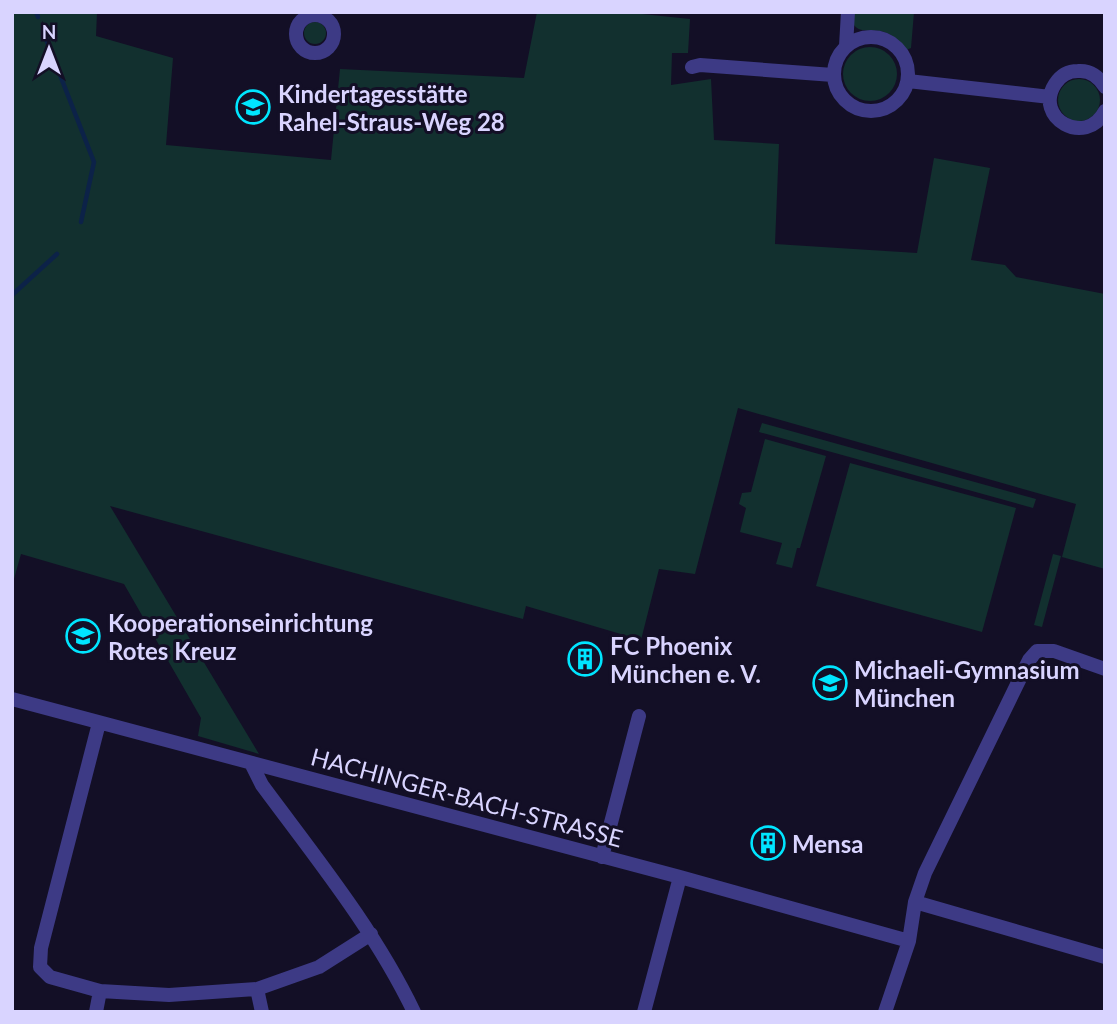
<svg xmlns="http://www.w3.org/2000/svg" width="1117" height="1024" viewBox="0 0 1117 1024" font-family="Lato,sans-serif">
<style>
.green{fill:#12302f}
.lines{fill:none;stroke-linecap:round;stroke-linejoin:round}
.stream{stroke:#0c2248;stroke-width:4.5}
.minor{stroke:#3d3a85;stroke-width:14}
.labels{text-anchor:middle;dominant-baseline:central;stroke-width:6;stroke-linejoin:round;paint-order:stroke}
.poi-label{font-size:24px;font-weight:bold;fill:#d9d4ff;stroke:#130f26;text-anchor:start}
.street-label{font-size:24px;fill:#d9d4ff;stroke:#130f26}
</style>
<rect width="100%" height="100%" fill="#130f26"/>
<!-- green -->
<path class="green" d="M12 12H97L96 36 173 58 166 145 331 160 340 69 524 78 537 12H623L690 19 688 53H672L671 85 711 79 714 140 779 144 775 244 917 253 934 158 990 168 971 260 1005 265 1016 277 1105 294V569L1062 557 1076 504 738 408 695 574 659 569 641 640 526 606 523 619 110 506 259 754 198 736 201 718 124 584 21 554 12 586Z
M854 12H914L911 48 906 50C900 42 894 35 884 32 872 28 861 35 853 24Z
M304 33a11 11 0 1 1 22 0a11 11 0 1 1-22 0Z
M843 74a27 27 0 1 1 54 0a27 27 0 1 1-54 0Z
M1058 100a21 21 0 1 1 42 0a21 21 0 1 1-42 0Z
M762 423 1036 499 1033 508 759 432Z
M765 439 826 456 800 548H797L792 568 776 564 782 543 740 532 746 508 739 504 742 493 751 492Z
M850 463 1016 508 982 632 816 586Z
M1053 554 1061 556 1042 627 1034 625Z"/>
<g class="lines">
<!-- stream -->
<path class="stream" d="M36 12 38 17
M44 34 94 162 81 222
M12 295 57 254"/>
<!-- minor -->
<path class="minor" d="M296 34a19 19 0 1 1 38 0a19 19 0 1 1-38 0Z
M834 74a37 37 0 1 1 74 0a37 37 0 1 1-74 0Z
M846 46 848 12
M692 67 700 65 833 75
M908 81 1050 97
M1105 87C1099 77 1090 70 1078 71 1068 71 1060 76 1055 84 1033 118 1086 148 1105 111
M12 699 680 877 909 941
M99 723 41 948 40 967 50 977 100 991 169 995 257 989 319 967 371 934
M251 763 262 785C316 858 374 929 414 1012
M602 857 639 716
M915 902 1105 957
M257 989 262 1012
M96 1012 100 991
M644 1012 680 877
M885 1012 909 941 915 902 925 873 1029 660 1037 651H1054L1105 669"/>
</g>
<!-- icons -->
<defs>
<symbol id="school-ring" viewBox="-11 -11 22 22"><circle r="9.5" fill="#130f26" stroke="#00e5ff" stroke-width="1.5"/><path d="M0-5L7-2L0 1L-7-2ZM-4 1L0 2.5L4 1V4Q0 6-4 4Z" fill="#00e5ff"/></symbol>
<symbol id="building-ring" viewBox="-11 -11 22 22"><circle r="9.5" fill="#130f26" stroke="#00e5ff" stroke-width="1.5"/><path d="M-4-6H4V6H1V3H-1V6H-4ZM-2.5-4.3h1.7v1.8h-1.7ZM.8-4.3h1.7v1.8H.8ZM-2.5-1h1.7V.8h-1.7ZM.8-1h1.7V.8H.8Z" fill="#00e5ff"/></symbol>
</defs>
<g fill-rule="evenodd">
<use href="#school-ring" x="234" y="88" width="38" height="38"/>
<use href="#school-ring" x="64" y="617" width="38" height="38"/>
<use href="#building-ring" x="566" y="640" width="38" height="38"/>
<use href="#school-ring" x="811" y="664" width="38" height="38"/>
<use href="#building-ring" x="749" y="824" width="38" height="38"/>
</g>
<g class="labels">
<!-- poi labels -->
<g class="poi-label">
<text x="278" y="93">Kindertagesstätte<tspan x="278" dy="28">Rahel-Straus-Weg 28</tspan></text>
<text x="108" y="622">Kooperationseinrichtung<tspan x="108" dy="28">Rotes Kreuz</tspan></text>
<text x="610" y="645">FC Phoenix<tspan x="610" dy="28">München e. V.</tspan></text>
<text x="854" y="669">Michaeli-Gymnasium<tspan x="854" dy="28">München</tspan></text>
<text x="792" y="843">Mensa</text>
</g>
<!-- street labels -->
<g class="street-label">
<text transform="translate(467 797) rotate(15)">HACHINGER-BACH-STRASSE</text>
</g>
</g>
<!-- border -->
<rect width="1117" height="1024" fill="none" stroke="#d9d4ff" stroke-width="28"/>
<!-- north arrow -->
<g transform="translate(49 49)" stroke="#130f26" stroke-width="5" paint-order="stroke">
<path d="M0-5L12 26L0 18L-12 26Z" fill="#d9d4ff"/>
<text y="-10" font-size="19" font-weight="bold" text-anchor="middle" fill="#d9d4ff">N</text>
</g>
</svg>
